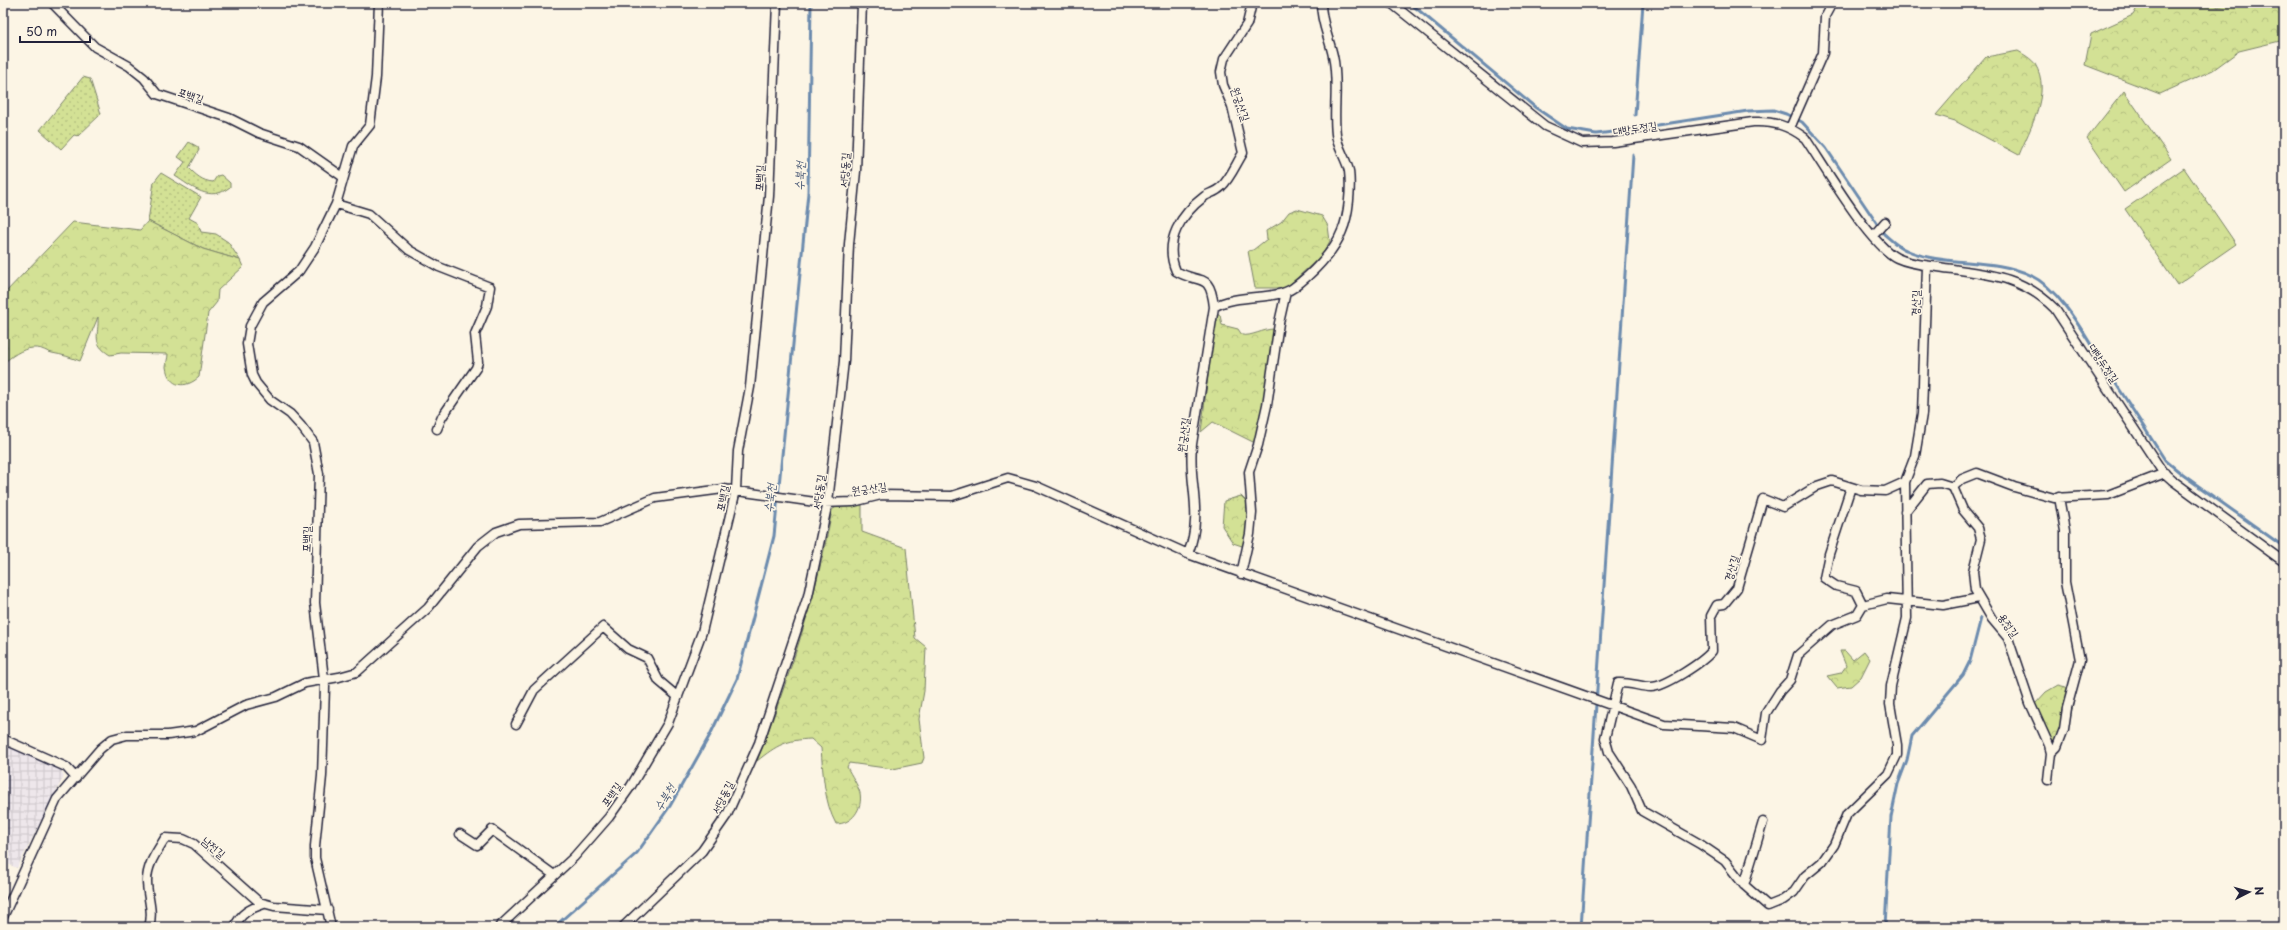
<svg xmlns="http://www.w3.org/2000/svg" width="2287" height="930" viewBox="0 0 2287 930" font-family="'Playpen Sans','Poor Story',sans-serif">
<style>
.industrial{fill:url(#industrial-grid)}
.grass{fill:url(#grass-dots);stroke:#7a8268}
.forest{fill:url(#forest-crowns);stroke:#7a8268}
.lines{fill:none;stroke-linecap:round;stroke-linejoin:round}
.stream{stroke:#6c8bae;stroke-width:3}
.street-casing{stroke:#22223b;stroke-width:11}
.street{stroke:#fcf5e5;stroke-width:8}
.labels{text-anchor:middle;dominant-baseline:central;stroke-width:3.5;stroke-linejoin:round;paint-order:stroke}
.street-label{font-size:11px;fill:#22223b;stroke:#fcf5e5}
.water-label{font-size:12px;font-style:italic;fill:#475775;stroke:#fcf5e5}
</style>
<defs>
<pattern id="industrial-grid" width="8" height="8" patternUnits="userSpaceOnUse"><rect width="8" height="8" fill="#eee7eb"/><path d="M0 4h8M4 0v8" fill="none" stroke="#ccc6ca"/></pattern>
<pattern id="grass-dots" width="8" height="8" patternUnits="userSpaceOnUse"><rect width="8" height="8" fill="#d3e195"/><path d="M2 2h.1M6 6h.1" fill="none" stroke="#b5c181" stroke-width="1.8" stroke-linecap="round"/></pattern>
<pattern id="forest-crowns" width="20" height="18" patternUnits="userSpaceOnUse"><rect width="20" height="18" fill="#d3e195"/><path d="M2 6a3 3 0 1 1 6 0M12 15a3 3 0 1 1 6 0" fill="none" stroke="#b5c181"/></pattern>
</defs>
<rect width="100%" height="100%" fill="#fcf5e5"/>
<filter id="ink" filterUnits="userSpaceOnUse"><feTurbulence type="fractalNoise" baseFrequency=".025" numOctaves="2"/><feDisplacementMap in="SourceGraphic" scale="8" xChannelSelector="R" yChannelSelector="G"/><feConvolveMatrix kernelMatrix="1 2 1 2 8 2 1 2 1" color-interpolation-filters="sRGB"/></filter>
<g filter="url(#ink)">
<!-- industrial -->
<path class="industrial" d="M3 742 60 768 64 776 17 868 3 862Z"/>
<!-- grass -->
<path class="grass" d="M83 77 90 79 101 114 78 136 74 135 61 149 40 130Z
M189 142 198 147 199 150 189 168C196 175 202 181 213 182L217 176 221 175 230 183V187C210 203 192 187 175 176L185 162 178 157Z
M161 173 201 197 189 218 198 223 201 232 216 234 228 242 240 260 203 249 148 221 154 182Z"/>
<!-- forest -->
<path class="forest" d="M2140 3H2213L2218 7 2226 3H2284V40L2239 51 2213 70 2160 94 2085 65 2091 34 2133 15Z
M2018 51C2023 54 2032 59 2035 64 2052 92 2030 128 2019 155L1955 121 1936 115 1986 57Z
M2124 91 2171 159 2124 192 2087 138Z
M2184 168 2236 244 2177 285 2125 209Z
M1297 209 1322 216 1328 226 1330 241 1322 255 1286 288H1255L1248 251 1253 250 1267 239 1266 231 1281 222 1289 212Z
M148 221 203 249 240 260 243 267 218 290 217 302 208 313 199 377C186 389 169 388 166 367 166 363 168 358 168 354L121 353 110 355C91 343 99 336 98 317L80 361C70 357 63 355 52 353 47 352 42 348 37 348 25 347 15 354 6 361L3 360 4 294 73 222 140 230Z
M1216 312 1220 315 1222 325 1238 329 1242 335C1251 337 1263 329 1274 329L1273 358 1255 443 1213 422 1201 432Z
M1241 496 1247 502 1249 517 1245 547 1233 543 1222 526 1224 501Z
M839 505H862V532L906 548 915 638 926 647 924 691 919 719 924 758 922 763 893 769 849 763 847 767C851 775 858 785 860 793 863 809 852 824 836 824 824 802 823 773 821 748L811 739C786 740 777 745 757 761 788 680 817 596 832 510Z
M1840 651H1845L1853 660 1864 651 1870 659 1861 677 1851 686 1837 688 1827 676 1841 673 1846 666Z
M2058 685 2066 687 2075 695 2066 737 2060 748 2052 744 2035 704 2046 692Z"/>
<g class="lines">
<!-- stream -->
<path class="stream" d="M1410 3 1536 108 1567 129 1596 134 1613 132 1748 111 1773 110 1786 114 1802 122 1826 148 1884 234C1891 240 1898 247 1906 250 1944 267 1992 257 2030 275 2062 290 2086 338 2104 366 2125 397 2145 429 2165 460L2183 475 2284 547
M1635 115 1643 3
M554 927 637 853 670 806 710 735 737 679 774 536 808 193 811 3
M1581 927 1633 155
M1885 927 1891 817 1898 784 1907 760 1912 736 1963 675 1970 661 1981 618"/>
<defs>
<path id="street" d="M52 3 95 47 129 66 144 78 157 94 229 118 259 133 299 146 343 177
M1391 3 1545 126 1582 143 1613 142 1753 122C1774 121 1789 126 1805 138 1824 166 1870 245 1897 258 1910 264 1924 265 1938 267 1984 274 2021 274 2055 309L2162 471 2172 480 2284 562
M1790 128 1823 53 1825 16 1832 3
M336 204 369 214 409 250 439 267 490 287 487 306 475 334 478 362 476 368 442 417 437 429
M1873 236 1885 222
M1214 307C1237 293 1275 301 1293 288 1311 275 1334 252 1342 231 1349 215 1351 188 1349 171 1346 158 1337 147 1336 134 1333 108 1339 82 1333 56 1329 37 1321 23 1321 3
M1905 482 1885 491 1861 490 1832 481 1817 486 1783 507 1763 499 1737 588 1724 604 1717 605 1711 616 1712 651C1703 662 1665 687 1651 687 1640 687 1630 682 1618 683L1605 738 1609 752 1631 786 1642 811 1700 844 1725 861 1744 885 1768 906 1783 900 1794 892 1805 876 1822 862 1834 845 1847 814 1888 774 1897 755V745L1890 704 1891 686 1907 618 1905 482 1915 456 1922 414 1927 266
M1851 487 1829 554 1824 578 1836 586 1856 591 1863 605
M1953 487 1962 479 1977 473 2014 487 2054 498 2108 495 2165 473
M1905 512 1927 484 1940 483 1953 487 1963 510 1978 528 1981 539 1973 571 1975 590 1992 619 2008 638 2030 703 2049 745 2051 753 2048 780
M1188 554C1204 511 1188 486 1192 444L1214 307C1210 270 1199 285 1176 271 1163 241 1181 214 1205 196 1210 193 1216 192 1221 187 1230 179 1236 164 1243 153L1232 106 1223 85 1221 72 1224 59 1247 24 1252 3
M1241 574 1250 534 1252 513 1249 472 1258 445 1267 405 1279 323 1286 292
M516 724 534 690 603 627 628 649 647 658 659 681 678 697
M3 739 66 767 76 778
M2051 753 2057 747 2064 729 2067 708 2080 660 2065 582V531L2059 497
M460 834 477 845 492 830 554 875
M1744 885 1763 822
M3 917 57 799 100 749 112 739 127 735H168L196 731 246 705 276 697 305 683 339 677 357 672 428 608 478 546 496 532 519 524 600 522 655 498 723 489 822 503 853 502 881 495 952 496 1008 478 1036 486 1188 554 1664 724 1734 728 1762 740 1766 713 1780 691 1790 680 1798 655 1832 625 1857 615 1863 605 1887 599 1943 605 1979 598
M149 927C154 911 147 897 147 881 147 864 157 852 165 838L183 839 194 844 259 902 274 906 328 910
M235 927C240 913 251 908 264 904
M331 927 315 858V846L322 776 325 687 315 603 319 474 313 442 301 426 290 414 270 400 256 383 252 375 247 344 250 326 263 302 299 271 315 247 336 204 353 146 370 125 376 77 379 3
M499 927 574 857 609 817 631 786 668 723 702 632 736 490 738 451 750 387 769 196 777 3
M623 927 702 851 727 815 759 743 808 596 828 502 844 361 849 244 856 171 862 3"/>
</defs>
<!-- street casing -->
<use href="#street" class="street-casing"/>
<!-- street -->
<use href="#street" class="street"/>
</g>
</g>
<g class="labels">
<!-- street labels -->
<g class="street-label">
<text transform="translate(191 95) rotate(19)">포백길</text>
<text transform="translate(1241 104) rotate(71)">원궁산길</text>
<text transform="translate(1635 128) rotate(-8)">대방두정길</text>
<text transform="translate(844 170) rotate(-86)">서당동길</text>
<text transform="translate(759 178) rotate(-87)">포백길</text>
<text transform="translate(1915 303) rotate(-88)">경산길</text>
<text transform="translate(2104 363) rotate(56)">대방두정길</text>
<text transform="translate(1183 435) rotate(-83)">원궁산길</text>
<text transform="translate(869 488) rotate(-8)">원궁산길</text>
<text transform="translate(818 492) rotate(-82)">서당동길</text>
<text transform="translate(722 498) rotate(-78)">포백길</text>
<text transform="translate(306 539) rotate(-88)">포백길</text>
<text transform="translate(1731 568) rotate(-73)">경산길</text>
<text transform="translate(2009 625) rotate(55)">용정길</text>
<text transform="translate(611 794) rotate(-55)">포백길</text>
<text transform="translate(722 797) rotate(-63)">서당동길</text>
<text transform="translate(214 847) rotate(40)">남전길</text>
</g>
<!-- water labels -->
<g class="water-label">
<text transform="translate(799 176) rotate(-88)">수북천</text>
<text transform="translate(769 498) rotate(-84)">수북천</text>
<text transform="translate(664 797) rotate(-59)">수북천</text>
</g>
</g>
<!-- margin -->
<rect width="2287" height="930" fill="none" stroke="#fcf5e5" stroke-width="16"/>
<rect x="8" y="8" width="2271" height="914" fill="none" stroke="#22223b" stroke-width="1.5" filter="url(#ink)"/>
<!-- north arrow -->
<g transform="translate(2249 892) rotate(84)" stroke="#fcf5e5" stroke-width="3" paint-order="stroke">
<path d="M0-3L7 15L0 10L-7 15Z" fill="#22223b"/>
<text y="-6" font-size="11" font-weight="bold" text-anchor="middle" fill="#22223b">N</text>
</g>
<!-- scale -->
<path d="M20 36v6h70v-6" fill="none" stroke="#22223b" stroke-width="2"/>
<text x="26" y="36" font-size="12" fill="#22223b" stroke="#fcf5e5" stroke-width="3" paint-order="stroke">50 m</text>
</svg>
